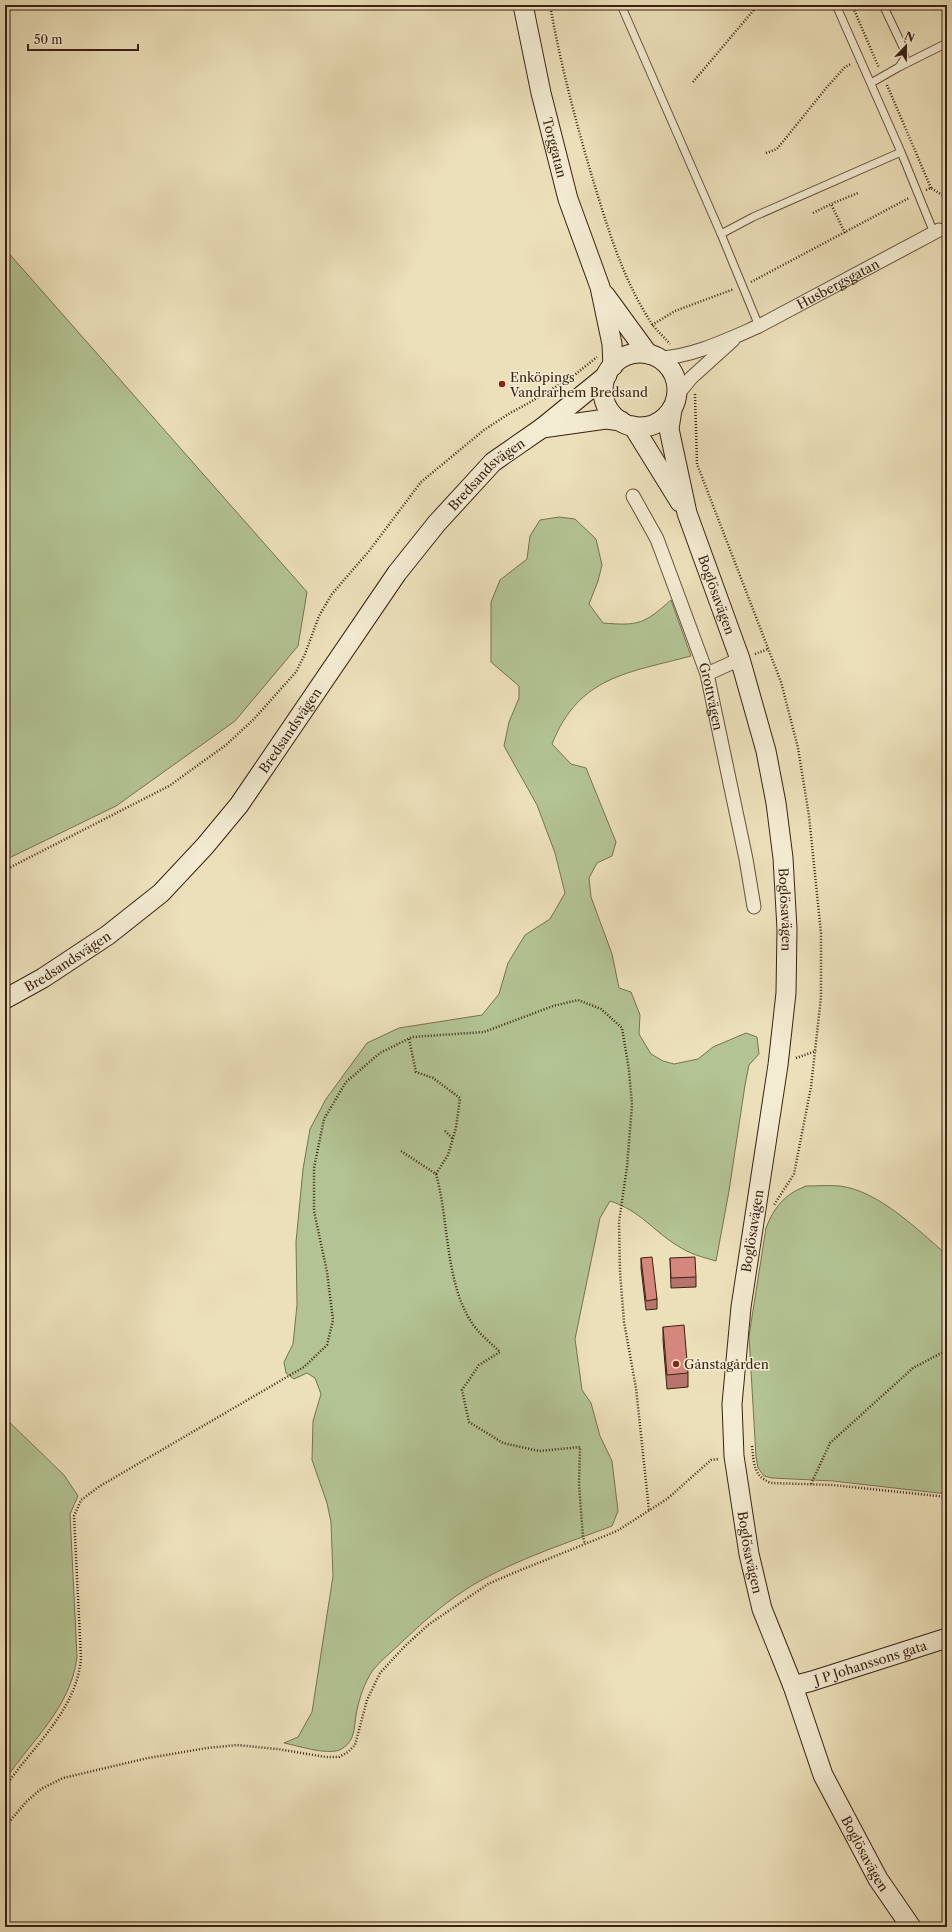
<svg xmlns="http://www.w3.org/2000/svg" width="952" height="1932" viewBox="0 0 952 1932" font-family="'Libre Caslon Text',serif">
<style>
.green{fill:#b3c393;stroke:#767252}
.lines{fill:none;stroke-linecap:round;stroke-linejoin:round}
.lane-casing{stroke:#66513c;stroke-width:9}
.street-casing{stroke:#66513c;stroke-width:15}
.secondary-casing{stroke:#392112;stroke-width:21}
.path{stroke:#392112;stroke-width:2.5;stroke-dasharray:1 2;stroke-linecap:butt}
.lane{stroke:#f3ebd2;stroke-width:7}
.street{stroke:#f3ebd2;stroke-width:13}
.secondary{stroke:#f3ebd2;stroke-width:19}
.wall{fill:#b7746c;stroke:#392112}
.building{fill:#d5877d;stroke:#392112}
.poi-dot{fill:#8f2418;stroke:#f3ebd2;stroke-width:1.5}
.labels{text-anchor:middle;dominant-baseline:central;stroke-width:3;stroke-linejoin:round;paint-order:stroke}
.street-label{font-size:13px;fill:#392112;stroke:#f3ebd2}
.poi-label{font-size:13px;fill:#392112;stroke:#f3ebd2;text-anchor:start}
</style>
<rect width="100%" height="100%" fill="#ece0ba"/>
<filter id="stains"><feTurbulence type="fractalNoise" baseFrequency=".005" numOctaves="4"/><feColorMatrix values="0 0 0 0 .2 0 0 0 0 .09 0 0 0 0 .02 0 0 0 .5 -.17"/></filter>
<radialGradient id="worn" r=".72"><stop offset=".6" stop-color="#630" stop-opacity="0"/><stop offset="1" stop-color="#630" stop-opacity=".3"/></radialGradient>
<!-- green -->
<path class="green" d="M5 249 307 592 298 646 235 721 116 806 5 860Z
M559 517 575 519 596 539 602 565 598 581 589 604 603 623C639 626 644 624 671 600L691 656C628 673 579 676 552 744L571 764 586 768 616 842 612 856 597 863 589 878 591 897 612 954 619 988 631 992 640 1015 639 1034 651 1054 663 1061 674 1064 698 1059 713 1047 746 1033 757 1037 759 1054 749 1065 745 1085 729 1191 716 1261C702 1257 690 1254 678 1246 653 1231 641 1211 610 1201L600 1218 575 1339 582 1390 591 1403 600 1436 612 1461 618 1511 612 1526C562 1545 507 1562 462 1592 441 1606 422 1623 404 1640 394 1650 382 1659 373 1670 364 1683 359 1699 356 1715 354 1728 355 1740 343 1748 332 1757 299 1746 284 1743L298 1737 312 1712 333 1576 331 1522 327 1503 312 1460 313 1421 321 1394 315 1378 307 1373 294 1379 286 1373 284 1362 293 1344 297 1305 296 1242 303 1169 310 1129 326 1099 367 1043 399 1028 482 1015 499 994 508 963 525 935 550 919 565 893 555 853 537 805 504 746 509 722 519 698V686L491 662V602L500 580 527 559 530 536 540 520Z
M806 1186C817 1186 829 1185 840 1186 879 1191 918 1230 947 1255V1494L833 1481 772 1478 764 1476 758 1468 756 1457 749 1336 766 1228C774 1207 785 1194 806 1186Z
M5 1418 64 1475 78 1496 70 1514 77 1657C71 1707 32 1740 5 1780Z"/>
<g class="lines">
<defs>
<path id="lane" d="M621 5 721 234
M836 5 901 152 934 233
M899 67 947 43
M871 83 899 67 905 58 903 47 883 5
M759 326 721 234 753 217 901 152"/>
<g id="street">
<path id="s1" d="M659 358C692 357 729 339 759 326L939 230"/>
<path d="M677 395 691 378 733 340"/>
<path id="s2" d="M633 496 657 539 707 674 746 859 754 907"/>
<path d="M707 674 740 659"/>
</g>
<g id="secondary">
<path id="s3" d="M523 5 541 93 568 199 600 287 612 344 613 366"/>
<path d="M605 295 648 354"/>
<circle cx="640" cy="390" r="37"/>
<path id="s4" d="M672 409 669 429 687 513 740 659 766 751 776 803 783 858 787 929 786 993 778 1065 741 1307 732 1404 734 1456 749 1554 762 1609 793 1686 823 1775 878 1879 911 1927"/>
<path d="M633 426 680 502"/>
<path d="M542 428 606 419 621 421"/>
<path id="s5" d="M5 999 43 978 108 935 161 893 205 846 239 805 397 573 437 523 493 462 542 428 607 375"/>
<path id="s6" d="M793 1686 812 1681 947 1638"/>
</g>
</defs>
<!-- lane casing -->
<use href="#lane" class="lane-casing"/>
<!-- street casing -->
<use href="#street" class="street-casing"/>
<!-- secondary casing -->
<use href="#secondary" class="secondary-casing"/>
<!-- path -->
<path class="path" d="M550 5C560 61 574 115 590 170 606 222 621 277 652 324 657 331 664 337 670 344
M852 5 879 68
M693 82 758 5
M887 85 931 188
M766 153 777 149 827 87 845 67 851 64
M926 190 931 188 947 198
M813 213 831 204
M845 233 831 204 858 193
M751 282 909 198
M652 325 675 311 734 289
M695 394 697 464 781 682 798 748 809 816 821 933V997L811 1087 794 1174 774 1205
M755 654 768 649
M5 870 169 786 226 745 254 719 296 672 305 654 319 616 332 594 369 551 421 482 484 430 510 413 527 404 572 377 597 357
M409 1039 416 1072 433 1078 460 1098 456 1128 448 1155 436 1174
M796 1058 816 1051
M445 1131 453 1139
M401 1151 436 1174C449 1220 445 1283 472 1323 479 1334 491 1343 500 1352L479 1365 462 1390 469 1422 503 1443 539 1451 580 1447 579 1484 583 1537 585 1544
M752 1446C754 1463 753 1476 771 1483L833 1485 947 1497
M811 1484 830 1443 913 1368 947 1350
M5 1787C33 1746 77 1710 81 1658L74 1516 81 1500 100 1486 304 1367 327 1345 333 1320 327 1272 314 1211V1168L324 1119 346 1082 380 1053 412 1037 484 1032 553 1006 578 1000 601 1009 622 1028 629 1070 632 1105 627 1167 619 1222 620 1272 624 1322 636 1388 649 1510
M5 1827 26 1802 41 1789 63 1778 148 1758 207 1748 237 1745 277 1749 326 1757H339L348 1752 355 1745 367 1700 380 1673 405 1646 428 1625 488 1584 511 1574 617 1531 667 1499 711 1460 719 1459"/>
<!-- lane -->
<use href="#lane" class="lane"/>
<!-- street -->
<use href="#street" class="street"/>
<!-- secondary -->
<use href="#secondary" class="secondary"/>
</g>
<!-- wall -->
<path class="wall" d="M641 1258 657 1299V1309L646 1310 641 1268Z
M670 1258 696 1277V1287L671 1288Z
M663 1327 688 1373V1387L667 1389 663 1340Z"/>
<!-- building -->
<path class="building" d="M652 1257 657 1299 646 1301 641 1258Z
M695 1257 696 1277 671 1278 670 1258Z
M684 1325 688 1373 667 1375 663 1327Z"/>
<!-- markers -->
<g class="poi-dot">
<circle cx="502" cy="384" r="4"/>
<circle cx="676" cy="1364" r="4"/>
</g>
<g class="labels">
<!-- street labels -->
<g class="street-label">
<text stroke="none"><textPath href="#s3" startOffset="146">Torggatan</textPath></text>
<text stroke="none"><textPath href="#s1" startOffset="195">Husbergsgatan</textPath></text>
<text stroke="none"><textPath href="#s5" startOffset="721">Bredsandsvägen</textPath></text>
<text stroke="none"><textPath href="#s4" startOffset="193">Boglösavägen</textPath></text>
<text stroke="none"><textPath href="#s2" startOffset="216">Grottvägen</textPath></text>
<text stroke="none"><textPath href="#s5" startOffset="397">Bredsandsvägen</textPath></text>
<text stroke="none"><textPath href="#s4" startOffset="517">Boglösavägen</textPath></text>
<text stroke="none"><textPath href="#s5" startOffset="73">Bredsandsvägen</textPath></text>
<text transform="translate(752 1231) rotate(-81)">Boglösavägen</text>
<text stroke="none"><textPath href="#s4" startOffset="1165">Boglösavägen</textPath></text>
<text stroke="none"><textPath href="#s6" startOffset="81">J P Johanssons gata</textPath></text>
<text stroke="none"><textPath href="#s4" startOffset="1489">Boglösavägen</textPath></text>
</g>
<!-- poi labels -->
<g class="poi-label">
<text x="510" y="377">Enköpings<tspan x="510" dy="15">Vandrarhem Bredsand</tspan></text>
<text x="684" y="1364">Gånstagården</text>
</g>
</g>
<!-- margin -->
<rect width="952" height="1932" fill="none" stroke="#ece0ba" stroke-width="20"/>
<rect x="6" y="6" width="940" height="1920" fill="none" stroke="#392112" stroke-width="2"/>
<rect x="10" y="10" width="932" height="1912" fill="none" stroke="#392112"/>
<!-- north arrow -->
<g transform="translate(906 46) rotate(22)" stroke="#f3ebd2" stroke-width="3" paint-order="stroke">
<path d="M0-3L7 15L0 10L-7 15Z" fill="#392112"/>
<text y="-6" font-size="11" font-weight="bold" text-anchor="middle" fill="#392112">N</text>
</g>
<!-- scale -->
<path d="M28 44v6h110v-6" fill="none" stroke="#392112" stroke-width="2"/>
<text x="34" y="44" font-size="12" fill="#392112" stroke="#f3ebd2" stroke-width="3" paint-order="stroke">50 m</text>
<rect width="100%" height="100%" filter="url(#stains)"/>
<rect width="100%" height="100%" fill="url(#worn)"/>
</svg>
